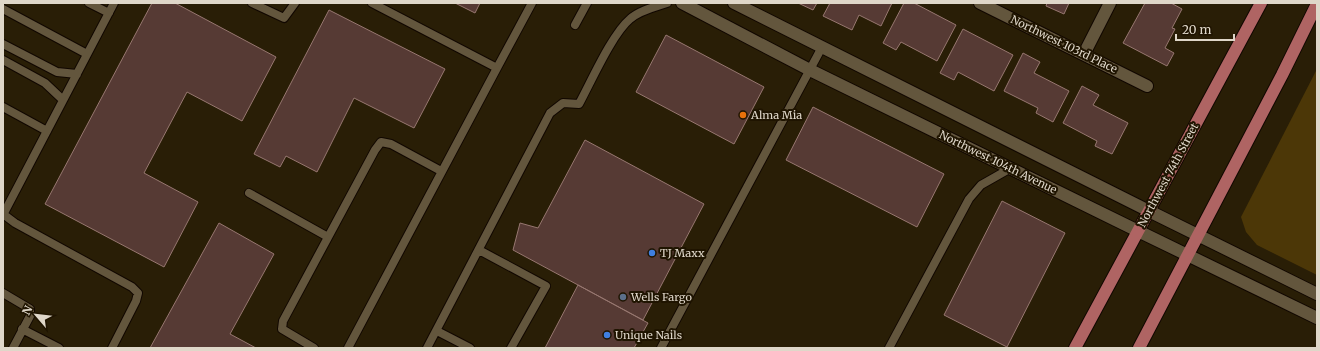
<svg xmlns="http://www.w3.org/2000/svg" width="1320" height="351" viewBox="0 0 1320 351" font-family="Merriweather,serif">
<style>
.green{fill:#4c3707}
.building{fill:#563a34;stroke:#977770}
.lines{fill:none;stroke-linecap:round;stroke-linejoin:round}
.service-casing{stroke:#110700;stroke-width:10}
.minor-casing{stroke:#110700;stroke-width:14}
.tertiary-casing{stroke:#110700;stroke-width:14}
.primary-casing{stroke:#110700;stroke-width:14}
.service{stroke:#63563d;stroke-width:8}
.minor{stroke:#63563d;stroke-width:12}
.tertiary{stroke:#63563d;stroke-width:12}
.primary{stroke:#af6463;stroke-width:12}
.food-dot{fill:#e8710a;stroke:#1f1400;stroke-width:1.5}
.shop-dot{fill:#3f7fe0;stroke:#1f1400;stroke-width:1.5}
.service-dot{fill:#5c6f8a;stroke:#1f1400;stroke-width:1.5}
.labels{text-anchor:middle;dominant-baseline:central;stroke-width:4;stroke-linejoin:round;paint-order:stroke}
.street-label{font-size:11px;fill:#dfd7c9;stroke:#1f1400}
.poi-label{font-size:11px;fill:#dfd7c9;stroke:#1f1400;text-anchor:start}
</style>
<rect width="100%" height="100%" fill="#291e06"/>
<!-- green -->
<path class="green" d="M1317 69V275L1257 245 1246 232 1241 217Z"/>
<!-- building -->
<path class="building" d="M152 3H175L276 57 242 121 187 92 144 173 198 202 164 267 45 204Z
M455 3H480L475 13Z
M798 3H817L813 10Z
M830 3H892L881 26 859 15 852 30 823 16Z
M904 3H914L956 25 937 61 901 42 896 50 883 43Z
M1047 3H1069L1064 14 1046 6Z
M1145 3H1171L1182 9 1172 28 1175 29 1165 48 1174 53 1167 66 1123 43Z
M329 10 445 69 414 128 354 98 317 172 286 156 280 167 254 154Z
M963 29 1013 55 994 91 958 72 954 80 940 73Z
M666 35 764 87 734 144 636 92Z
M1023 53 1040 62 1034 73 1069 91 1053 122 1036 113 1038 108 1004 91Z
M1082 86 1099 95 1093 105 1128 123 1112 154 1095 146 1097 141 1063 123Z
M813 107 944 174 917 227 786 160Z
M585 140 704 204 643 320 513 250 520 223 538 228Z
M1002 201 1065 233 1007 347 944 315Z
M219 223 274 254 230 334 256 348H150Z
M578 285 648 323 634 348H545Z"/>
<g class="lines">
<defs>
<path id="service" d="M89 3 109 13
M252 3 284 18 295 3
M3 9 87 54
M575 25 587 3
M3 44 57 72 77 74
M3 60 45 83 63 100
M497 68 532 3
M3 107 47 131
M249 193 328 237
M3 214 15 223 132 287 138 293 136 301 112 348
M3 215 114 3
M479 250 546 286 511 348
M3 293 30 309V316L13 348
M22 329 59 348
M437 331 470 348
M314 348 282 329 283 321 375 150 381 142 391 144 441 171
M348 348 497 68 372 3
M427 348 550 113 563 103 579 104C591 82 612 34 630 19 640 10 655 7 667 3
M661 348 822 47
M889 348 969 199 981 185 1011 168"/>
<path id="minor" d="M980 3 1147 86
M1084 54 1110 3
M1149 211 1317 294
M1138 231 1317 318"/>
<path id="tertiary" d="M682 3 810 70 1138 231
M734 3 1149 211"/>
<path id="primary" d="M1075 348 1261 3
M1139 348 1282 75 1317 4"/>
</defs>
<!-- service casing -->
<use href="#service" class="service-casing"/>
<!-- minor casing -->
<use href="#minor" class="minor-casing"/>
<!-- tertiary casing -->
<use href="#tertiary" class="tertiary-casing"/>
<!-- primary casing -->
<use href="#primary" class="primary-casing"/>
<!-- service -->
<use href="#service" class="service"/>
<!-- minor -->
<use href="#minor" class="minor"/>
<!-- tertiary -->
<use href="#tertiary" class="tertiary"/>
<!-- primary -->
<use href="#primary" class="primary"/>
</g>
<!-- markers -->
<circle class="food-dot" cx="743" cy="115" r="4"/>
<g class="shop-dot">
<circle cx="652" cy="253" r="4"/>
<circle cx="607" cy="335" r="4"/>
</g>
<circle class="service-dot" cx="623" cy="297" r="4"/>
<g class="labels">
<!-- street labels -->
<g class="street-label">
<text transform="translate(1064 44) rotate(26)">Northwest 103rd Place</text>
<text transform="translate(998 162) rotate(26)">Northwest 104th Avenue</text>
<text transform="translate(1168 175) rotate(-62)">Northwest 74th Street</text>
</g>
<!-- poi labels -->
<g class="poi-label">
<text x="751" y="115">Alma Mia</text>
<text x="660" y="253">TJ Maxx</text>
<text x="631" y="297">Wells Fargo</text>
<text x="615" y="335">Unique Nails</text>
</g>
</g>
<!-- border -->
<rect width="1320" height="351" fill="none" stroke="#dfd7c9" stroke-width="8"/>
<!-- north arrow -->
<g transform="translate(36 315) rotate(298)" stroke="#1f1400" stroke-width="3" paint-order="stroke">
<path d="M0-3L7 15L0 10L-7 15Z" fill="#dfd7c9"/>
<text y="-6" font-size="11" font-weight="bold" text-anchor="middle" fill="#dfd7c9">N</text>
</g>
<!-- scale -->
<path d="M1176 34v6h58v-6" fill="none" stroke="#dfd7c9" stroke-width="2"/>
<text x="1182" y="34" font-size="12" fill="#dfd7c9" stroke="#1f1400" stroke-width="3" paint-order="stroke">20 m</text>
</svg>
